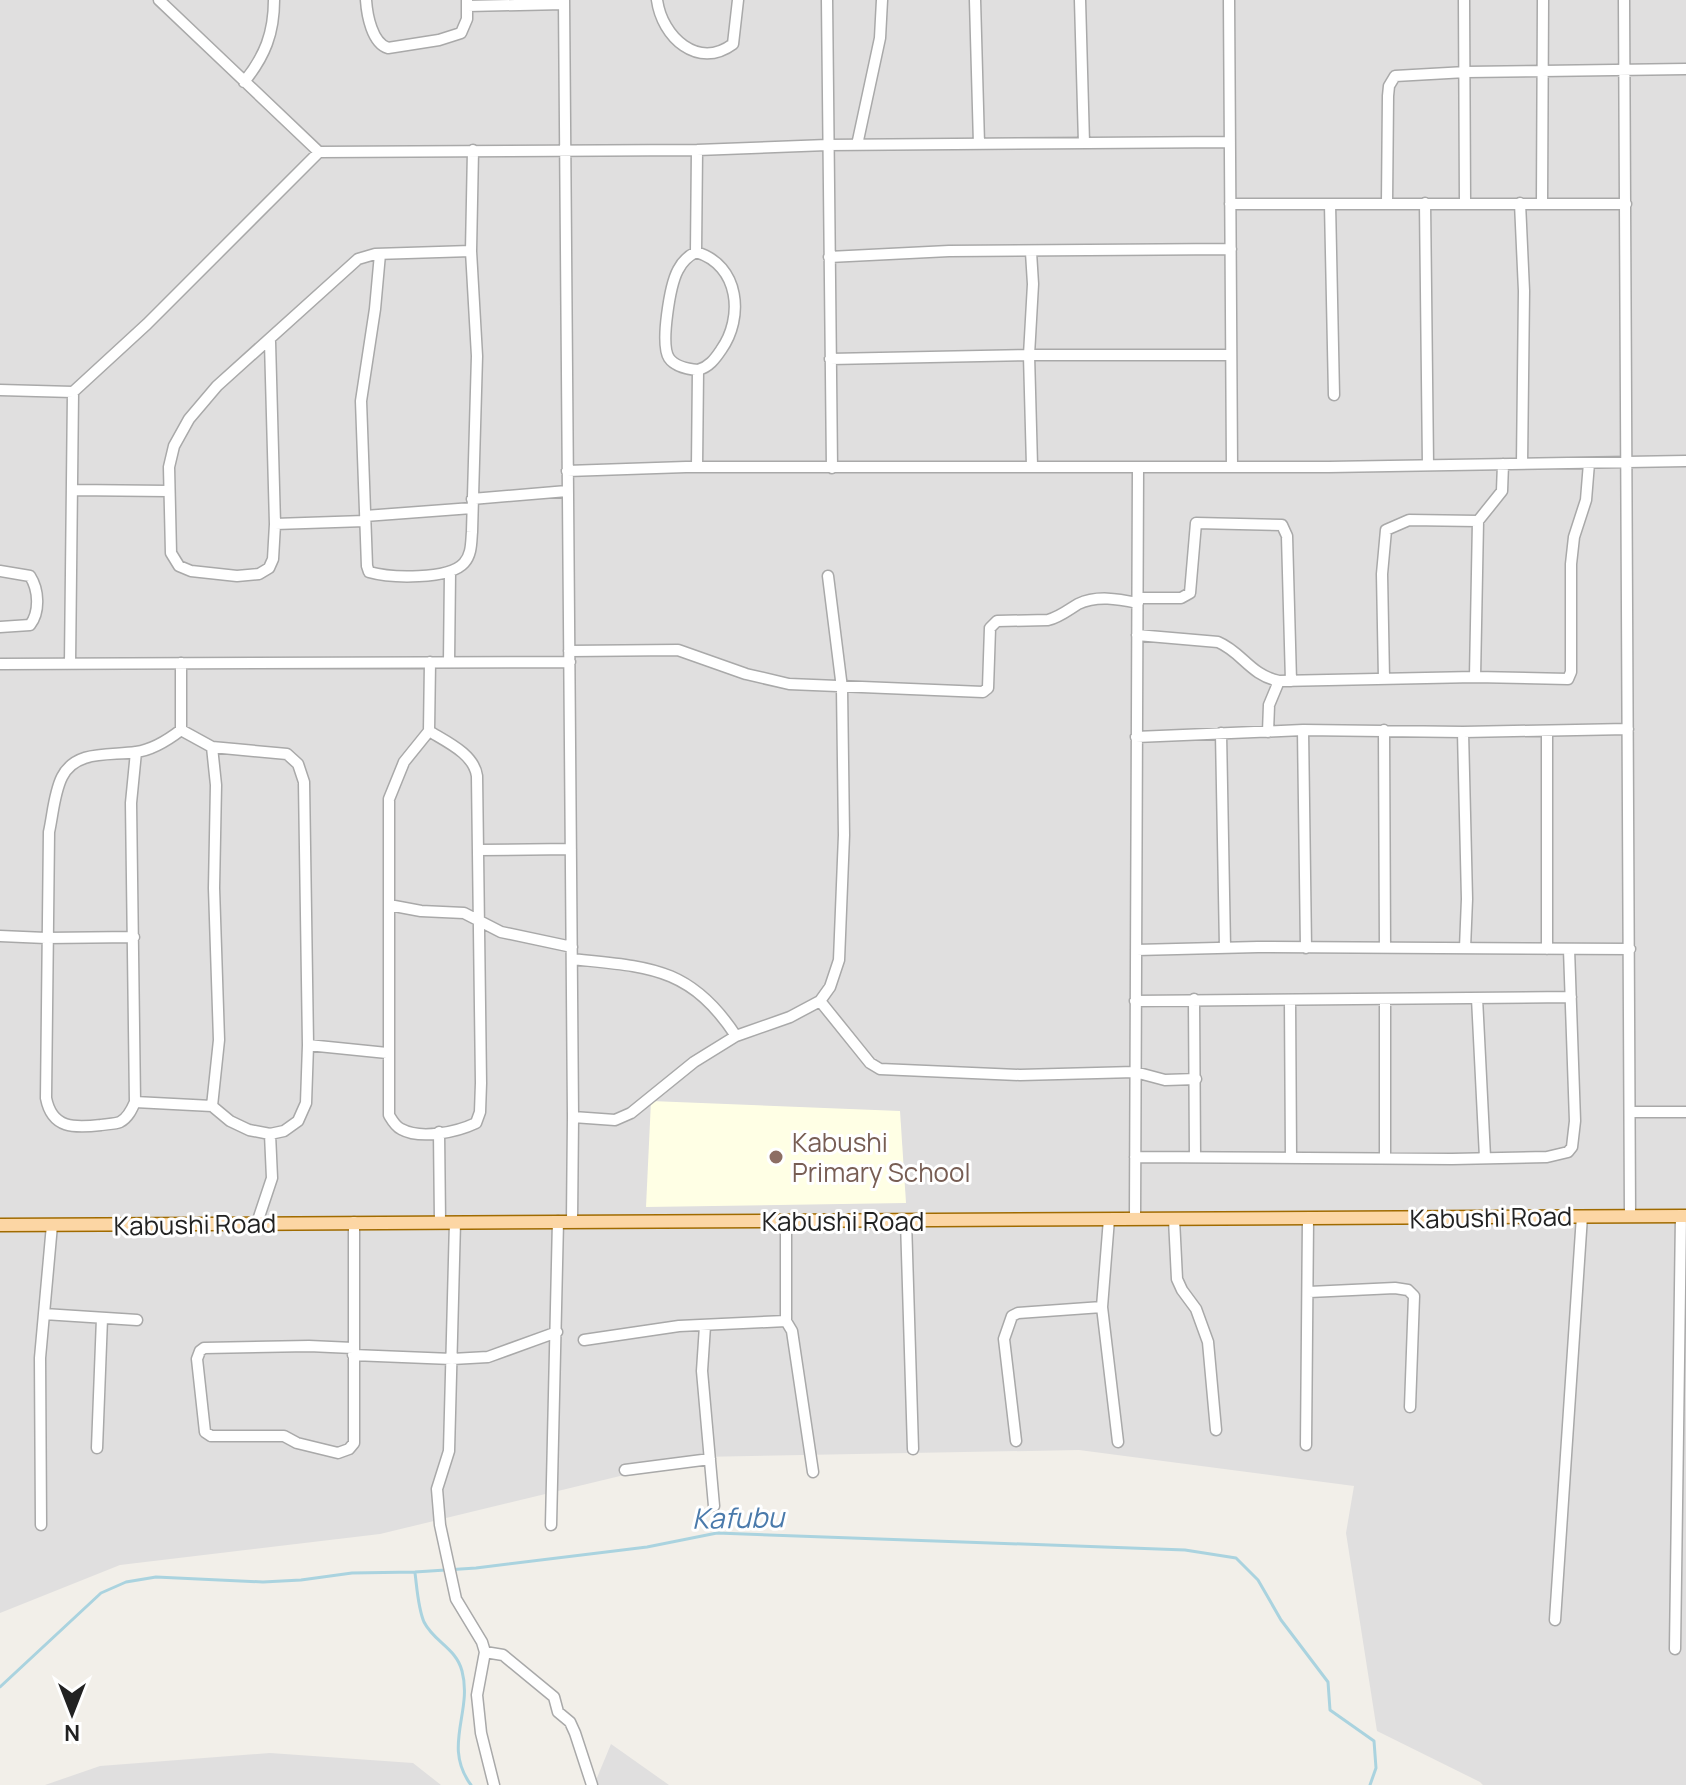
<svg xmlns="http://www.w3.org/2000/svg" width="1686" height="1785" viewBox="0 0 1686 1785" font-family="Manrope,sans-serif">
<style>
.residential{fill:#e0dfdf}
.education{fill:#ffffe5}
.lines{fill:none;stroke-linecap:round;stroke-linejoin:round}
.stream{stroke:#aad3df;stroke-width:3}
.minor-casing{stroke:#a9a9a9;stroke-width:13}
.major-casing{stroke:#a06b00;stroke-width:15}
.minor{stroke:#fff;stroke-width:10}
.major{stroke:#fcd6a4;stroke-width:12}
.education-dot{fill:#8d6e63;stroke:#fff;stroke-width:3}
.labels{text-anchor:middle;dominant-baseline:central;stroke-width:6;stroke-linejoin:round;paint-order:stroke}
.education-label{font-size:26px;fill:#785e54;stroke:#fff;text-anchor:start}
.street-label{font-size:26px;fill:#222;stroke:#fff}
.water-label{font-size:28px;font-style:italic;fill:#4a7aab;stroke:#fff}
</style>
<rect width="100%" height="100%" fill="#f2efe9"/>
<!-- residential -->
<path class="residential" d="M0 0H1686V1785H1483L1480 1782 1377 1731 1346 1533 1354 1486 1079 1450 699 1457 380 1534 120 1565 0 1613Z
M611 1744 669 1785H594Z
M270 1753 413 1763 441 1785H45L100 1766Z"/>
<!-- education -->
<path class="education" d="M651 1101 900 1111 906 1203 646 1207Z"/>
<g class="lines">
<!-- stream -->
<path class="stream" d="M415 1573C417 1588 418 1608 424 1622 434 1642 456 1648 462 1671 473 1712 442 1746 471 1785
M0 1687 101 1593 126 1582 156 1577 263 1582 301 1580 352 1573 415 1572 476 1568 647 1547 717 1533 1185 1550 1236 1558 1258 1580 1281 1620 1328 1682 1330 1710 1374 1741 1376 1768 1370 1785"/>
<defs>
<path id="minor" d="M159 0 319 152 697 150 827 145 1230 142
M366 0C367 15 372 43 388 48L439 40 461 33 467 19V0
M564 0 573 1117 572 1221
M657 0C662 37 698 70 733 44L738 0
M827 0 832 468
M975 0 979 144
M1080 0 1084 143
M1229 0 1232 467
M1464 0 1465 203
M1624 0 1630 1216
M467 6 564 4
M244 82C265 56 274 33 274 0
M857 145 880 38 882 0
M1542 202 1543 0
M1387 203 1388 96 1389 86 1395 76 1466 72 1686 69
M1425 203 1428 465
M1520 203 1524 291 1522 464
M1230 204H1626
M1330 204 1334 395
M696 252C740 265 744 318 721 350 715 359 709 367 698 370 688 369 675 367 669 358 660 344 670 285 678 270 682 262 688 256 696 252Z
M696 252 697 150
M1031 252 1033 284 1029 355 1032 466
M380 254 375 309 361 401 367 566 369 572C390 578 449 580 464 563 472 554 471 542 472 532L477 356 471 251 473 150
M829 257 949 251 1231 249
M270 342 275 524 273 559 269 568 259 574 237 576 191 571 179 566 171 553 169 467 174 446 189 419 217 386 358 259 375 254 471 251
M830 359 1029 355H1231
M0 390 73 392 147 324 319 152
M697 467 698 370
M567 471 686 467H1329L1686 461
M73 490 168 491
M472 499 567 491
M365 516 472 508
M275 524 365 521
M0 571 30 576C39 590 40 612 30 625L0 627
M1138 598H1181L1190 593 1196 523 1282 525 1287 536 1291 681
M1137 635 1218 642C1242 652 1250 675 1279 681L1475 677 1568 679 1571 672V564L1574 537 1586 500 1589 463
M569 651 678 650 746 674 789 684 983 692 988 688 990 628 997 621 1048 620C1060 617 1068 610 1078 604 1097 595 1118 599 1138 603
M449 662 450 572
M70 663 73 392
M0 664 570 662
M1475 677 1478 521 1502 491 1503 464
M1384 679 1382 574 1386 530 1409 520 1478 521
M1303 730 1306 948
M1384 730 1385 947
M429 731C447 742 474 754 477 776L481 1083 480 1112 476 1123C457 1132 421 1140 401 1129 395 1126 392 1120 389 1115V799L404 762 429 731 430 662
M1268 732 1269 705 1279 681
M1463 732 1467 899 1465 948
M1221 733 1225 947
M1136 737 1303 730 1463 732 1628 729
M136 752 131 803 135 1102C132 1109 128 1118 120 1122 115 1124 106 1124 101 1125 74 1128 52 1129 46 1098L49 832C53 814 54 793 62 777 76 749 111 756 136 752 152 750 168 740 181 730
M479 850 571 849
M389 905 421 911 464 913 501 932 572 947
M0 936 46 938 134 937
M1547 949V731
M1136 950 1258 947 1630 949
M572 959C648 967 690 966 736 1036
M1477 998 1485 1157
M1194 999 1195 1157
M1290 1000 1291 1157
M820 1001 870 1063 880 1069 1020 1075 1135 1072 1165 1080 1196 1079
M1135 1001 1571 997
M308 1045 387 1053
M135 1102 212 1106 230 1121 249 1130 270 1134 284 1131 298 1121 306 1103 308 1045 304 782 298 764 287 754 212 747 181 730V663
M212 1106 219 1040 214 888 216 785 212 747
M1630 1112H1686
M573 1117 615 1120 631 1113 694 1062 736 1036 790 1017 820 1001 830 987 839 960 844 835 842 688 828 576
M439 1132 440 1222
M1135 1157 1452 1159 1547 1157 1568 1152 1572 1147 1575 1121 1569 949
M1385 1158V999
M1135 1218 1138 467
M1109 1219 1102 1307 1118 1442
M1174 1219 1177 1279 1182 1290 1196 1309 1208 1342 1216 1430
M906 1221 913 1449
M455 1222 449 1451 437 1489 440 1525 456 1599 482 1642 485 1652 477 1695 481 1733 494 1785
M786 1222V1321L792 1331 813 1472
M257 1223 272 1178 270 1134
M1309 1292 1395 1288 1408 1290 1414 1296 1410 1407
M44 1314 137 1320
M705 1326 702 1371 714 1506
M584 1340 679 1326 786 1321
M353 1348 309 1346 204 1348 200 1351 197 1359 205 1432 211 1436H284L297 1443 338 1453 349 1449 354 1443V1222
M353 1355 452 1359 488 1357 557 1332
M1016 1441 1004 1339 1012 1316 1018 1313 1102 1307
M1306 1445 1308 1219
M97 1448 102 1318
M625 1470 710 1459
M41 1525 40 1358 52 1225
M551 1525 558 1221
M1555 1620 1582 1216
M1675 1649 1681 1216
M485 1652 503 1655 554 1697 558 1712 570 1722 575 1733 592 1785"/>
<path id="major" d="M0 1225 1686 1216"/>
</defs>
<!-- minor casing -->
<use href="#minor" class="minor-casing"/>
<!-- major casing -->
<use href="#major" class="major-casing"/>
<!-- minor -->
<use href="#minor" class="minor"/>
<!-- major -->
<use href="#major" class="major"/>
</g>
<!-- markers -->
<circle class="education-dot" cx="776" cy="1157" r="8"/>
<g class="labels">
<!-- education labels -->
<g class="education-label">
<text x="792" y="1142">Kabushi<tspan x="792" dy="30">Primary School</tspan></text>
</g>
<!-- street labels -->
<g class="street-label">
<text transform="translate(1491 1217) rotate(-1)">Kabushi Road</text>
<text x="843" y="1221">Kabushi Road</text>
<text transform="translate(195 1224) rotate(-1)">Kabushi Road</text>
</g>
<!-- water labels -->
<g class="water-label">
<text transform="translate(738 1517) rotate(-1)">Kafubu</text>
</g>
</g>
<!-- north arrow -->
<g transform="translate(72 1713) rotate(180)" stroke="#ffffff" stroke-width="6" paint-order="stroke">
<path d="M0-6L14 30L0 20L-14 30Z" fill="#222222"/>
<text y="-12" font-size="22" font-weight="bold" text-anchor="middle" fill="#222222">N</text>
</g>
</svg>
